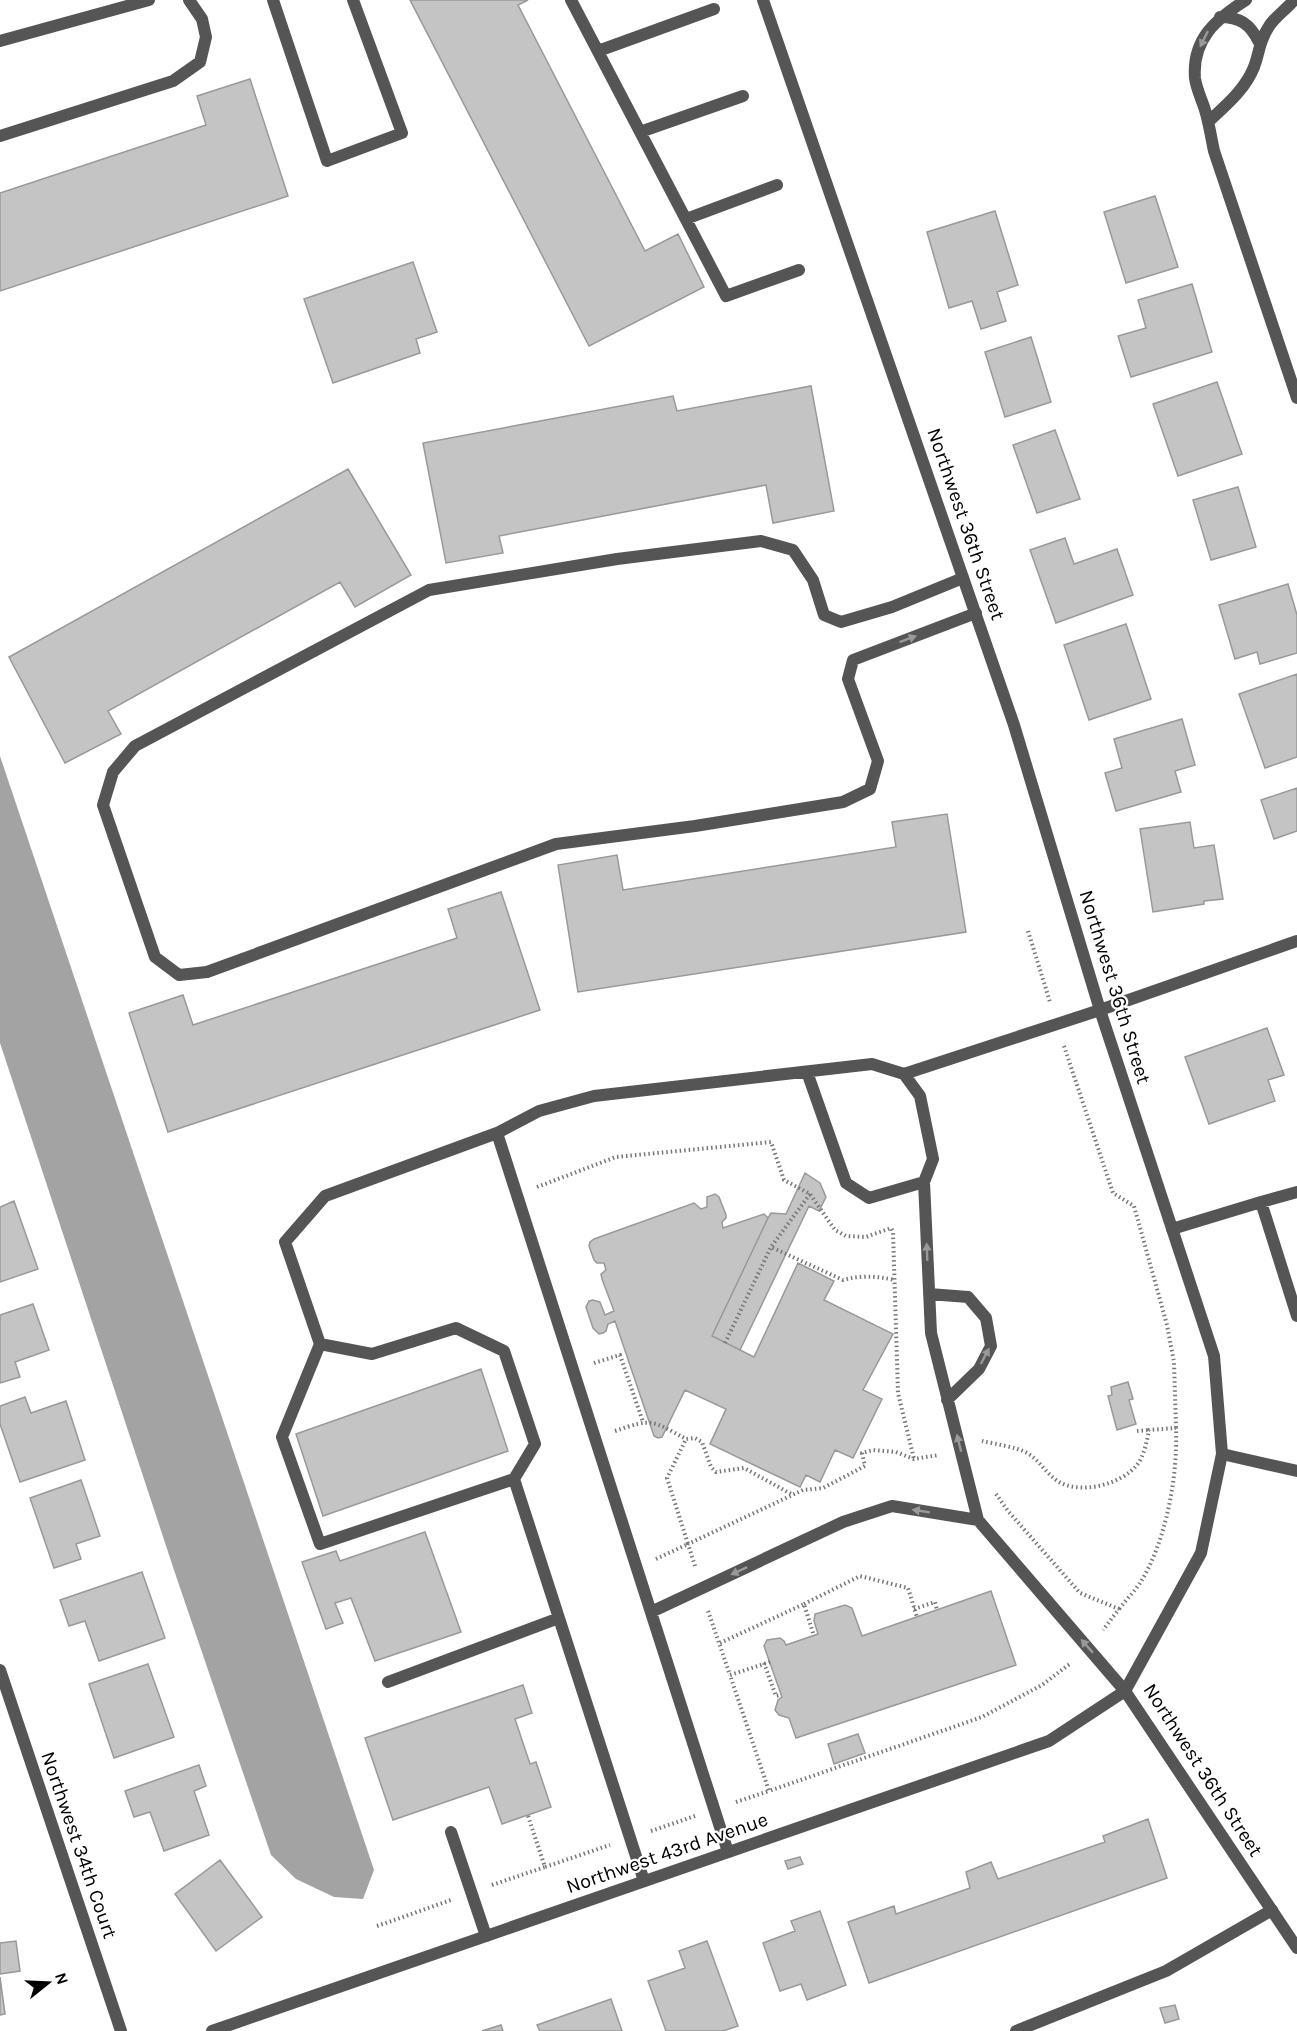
<svg xmlns="http://www.w3.org/2000/svg" width="1297" height="2031" viewBox="0 0 1297 2031" font-family="Karla,sans-serif">
<style>
.water{fill:#a3a3a3}
.building{fill:#c4c4c4;stroke:#999;stroke-width:1.5}
.lines{fill:none;stroke-linecap:round;stroke-linejoin:round}
.path{stroke:#777;stroke-width:4;stroke-dasharray:1.5 3;stroke-linecap:butt}
.lane{stroke:#555;stroke-width:12}
.street{stroke:#555;stroke-width:12}
.oneway{fill:#999}
.labels{text-anchor:middle;dominant-baseline:central;stroke-width:4.5;stroke-linejoin:round;paint-order:stroke}
.street-label{font-size:20px;fill:#000;stroke:#fff}
</style>
<rect width="100%" height="100%" fill="#fff"/>
<!-- water -->
<path class="water" d="M0 756 374 1870 363 1899 334 1897 296 1879 271 1855 175 1573 0 1043Z"/>
<!-- building -->
<path class="building" d="M410 0H528L518 5 645 251 678 234 704 287 589 346Z
M250 79 288 196 0 291V193L206 125 197 96Z
M1155 196 1178 267 1126 283 1104 212Z
M995 211 1018 285 997 292 1006 321 981 329 972 301 949 308 927 232Z
M413 262 437 332 416 339 420 353 333 383 304 299Z
M1192 284 1212 352 1131 377 1118 336 1146 328 1138 300Z
M1031 337 1051 402 1005 417 985 352Z
M1217 382 1242 454 1178 476 1153 404Z
M811 386 834 511 773 523 766 485 499 536 503 553 446 563 423 443 673 396 677 411Z
M1055 430 1080 499 1037 513 1013 445Z
M348 469 411 575 355 607 340 582 108 711 121 734 65 763 9 657Z
M1238 487 1256 547 1211 560 1193 500Z
M1065 538 1074 564 1117 549 1133 595 1056 623 1030 550Z
M1288 584 1297 615V653L1260 664 1257 652 1235 659 1219 605Z
M1126 624 1151 699 1089 720 1064 645Z
M1297 674V757L1265 768 1239 694Z
M1182 719 1195 765 1175 771 1181 792 1116 811 1105 773 1122 768 1114 739Z
M1297 788V831L1274 839 1261 800Z
M947 814 966 932 578 992 558 865 617 855 623 890 896 847 892 822Z
M1190 822 1194 848 1214 845 1223 899 1204 901V904L1153 912 1140 829Z
M501 892 540 1010 168 1132 129 1013 183 995 193 1025 457 938 448 909Z
M1267 1028 1284 1075 1268 1080 1275 1101 1209 1124 1185 1057Z
M805 1173 820 1183 826 1197 819 1211 809 1206 740 1350 712 1336 768 1218 771 1213 786 1214Z
M715 1194 719 1197 726 1215V1218L722 1222 723 1228 764 1214 768 1218 712 1336 754 1357 798 1263 834 1281 824 1300 893 1334 863 1390 882 1399 853 1458 835 1450 820 1482 806 1475 800 1487 710 1444 726 1409 685 1390 662 1437 658 1438 654 1436 615 1321 608 1324 606 1331 603 1333 599 1334 593 1328 586 1307 589 1301 593 1300 600 1302 605 1315 614 1311 602 1279 601 1274 606 1270 604 1263H597L594 1260 589 1246 590 1242 594 1239 694 1203 701 1209 707 1207V1197Z
M14 1201 38 1269 0 1282V1207Z
M33 1304 49 1350 15 1362 20 1377 0 1383V1315Z
M481 1369 508 1451 323 1516 296 1434Z
M1128 1382 1133 1399 1129 1400 1136 1424 1117 1430 1108 1396 1112 1395 1111 1387Z
M25 1397 31 1413 66 1401 85 1460 20 1482 0 1424V1406Z
M81 1480 100 1536 76 1544 81 1559 54 1568 30 1498Z
M425 1532 461 1632 375 1661 351 1598 335 1603 343 1623 326 1629 302 1562 336 1551 340 1561Z
M142 1572 165 1638 99 1661 85 1621 69 1626 60 1600Z
M991 1591 1016 1665 796 1738 789 1718 779 1715 775 1710 778 1700 782 1697 764 1646 767 1640 780 1638 784 1641 786 1645 818 1634 814 1621 815 1614 845 1605 852 1608 862 1636Z
M148 1664 174 1737 114 1758 89 1684Z
M523 1685 532 1713 515 1719 530 1764 536 1762 551 1807 502 1824 489 1787 393 1820 365 1738Z
M858 1734 865 1753 834 1764 828 1744Z
M199 1765 206 1786 194 1791 209 1835 164 1851 150 1812 134 1817 125 1791Z
M1148 1819 1167 1878 869 1983 848 1922 894 1906 896 1914 970 1888 966 1872 991 1862 998 1879 1105 1842 1103 1836Z
M800 1857 803 1864 788 1869 785 1861Z
M220 1860 262 1917 216 1951 175 1894Z
M820 1911 846 1985 807 2000 801 1984 780 1991 763 1943 795 1931 791 1921Z
M16 1941 20 1971 0 1974V1943Z
M707 1941 738 2026 723 2031H666L648 1981 685 1968 679 1951Z
M0 1977 5 2014 0 2015Z
M611 1999 622 2031H540L537 2025Z
M1175 2005 1179 2019 1165 2023 1160 2008Z
M501 2025 503 2031H482Z"/>
<g class="lines">
<!-- path -->
<path class="path" d="M1028 931 1050 1002
M1064 1046 1113 1193 1134 1206 1167 1325 1174 1362 1176 1428
M537 1187 616 1157 771 1142 784 1180 810 1194 835 1230 846 1236 866 1237 891 1228 893 1232 898 1393 914 1459
M810 1194 771 1247 843 1280C861 1275 876 1276 895 1280
M725 1343 771 1247
M594 1363 620 1355 643 1422
M615 1431C653 1418 651 1420 686 1439
M1137 1431 1149 1430
M982 1441C995 1444 1016 1447 1027 1453 1040 1460 1047 1476 1061 1483 1084 1494 1121 1484 1137 1465 1144 1456 1147 1441 1149 1430L1176 1428C1178 1476 1166 1542 1140 1583 1134 1592 1126 1600 1119 1609
M996 1494 1008 1511 1080 1593 1119 1609 1103 1630
M656 1559 688 1544 667 1478 686 1439 695 1438 702 1442 711 1467 716 1472 744 1468 793 1495
M695 1566 688 1544 803 1490 823 1488 865 1466 862 1453 873 1450 896 1452 914 1459 939 1455
M804 1604 860 1576 908 1588 917 1617
M914 1609 935 1602 937 1610
M708 1611 730 1675
M720 1643 804 1604 814 1636
M770 1662 730 1675 769 1791 982 1717 1042 1685 1071 1663
M764 1663 776 1696 781 1695
M736 1802 769 1791
M528 1816 545 1867 610 1845
M651 1831 695 1816
M492 1885 545 1867
M377 1926 451 1900"/>
<!-- lane -->
<path class="lane" d="M273 0 327 161 402 133 353 0
M571 0 726 296 799 270
M598 51 714 9
M640 132 743 96
M0 136 173 81 200 62 206 37 202 19 189 0
M686 219 777 185
M963 578 892 607 841 622 824 615 813 580 793 550 761 541 617 559 429 590 135 746 113 772 103 805 155 957 179 975 207 972 556 844 695 826 843 802 870 789 878 761 848 679 853 660 976 613
M904 1074 1100 1010
M497 1133 325 1196 285 1242 320 1344 372 1354 456 1328 504 1351 535 1444 514 1479 644 1881
M924 1182 931 1333 978 1520 1125 1691
M1261 1202 1297 1192
M1172 1229 1261 1202 1297 1316
M929 1294 968 1297 986 1318 991 1346 979 1369 947 1400
M320 1344 282 1437 320 1544 514 1479
M1222 1454 1297 1471
M651 1612 843 1522 892 1506 978 1520
M388 1682 559 1618
M451 1832 486 1936
M728 1852 497 1133 539 1111 594 1096 872 1064 904 1074 920 1096 933 1159 924 1182 869 1198 846 1183 807 1072
M1016 2031 1166 1971 1272 1910"/>
<!-- street -->
<path class="street" d="M763 0 1014 725 1100 1010 1214 1356 1222 1454 1201 1553 1125 1691 1297 1948
M1246 0C1216 19 1192 39 1195 78 1196 88 1202 100 1205 110 1209 123 1211 137 1214 151L1297 398
M1220 17C1240 17 1250 24 1259 42
M0 41 149 0
M1208 122C1225 106 1245 90 1254 67 1260 52 1258 44 1268 28 1274 17 1286 10 1294 0
M1100 1010 1297 941
M0 1670 121 2031
M212 2031 1049 1741 1125 1691"/>
</g>
<!-- one-way arrows -->
<defs><path id="oneway-solid" d="M-6-.8H1V-3.2L6.5 0L1 3.2V.8H-6Z" transform="scale(1.5)"/></defs>
<g class="oneway">
<use href="#oneway-solid" transform="translate(1204 39) rotate(116)"/>
<use href="#oneway-solid" transform="translate(908 639) rotate(-21)"/>
<use href="#oneway-solid" transform="translate(927 1252) rotate(-92)"/>
<use href="#oneway-solid" transform="translate(985 1356) rotate(-62)"/>
<use href="#oneway-solid" transform="translate(959 1443) rotate(-104)"/>
<use href="#oneway-solid" transform="translate(921 1511) rotate(-171)"/>
<use href="#oneway-solid" transform="translate(739 1571) rotate(155)"/>
<use href="#oneway-solid" transform="translate(1087 1646) rotate(-131)"/>
</g>
<g class="labels">
<!-- street labels -->
<g class="street-label">
<text transform="translate(966 524) rotate(71)">Northwest 36th Street</text>
<text transform="translate(1115 987) rotate(73)">Northwest 36th Street</text>
<text transform="translate(1203 1770) rotate(57)">Northwest 36th Street</text>
<text transform="translate(79 1845) rotate(71)">Northwest 34th Court</text>
<text transform="translate(667 1853) rotate(-19)">Northwest 43rd Avenue</text>
</g>
</g>
<!-- north arrow -->
<g transform="translate(48 1983) rotate(72)" stroke="#ffffff" stroke-width="4.5" paint-order="stroke">
<path d="M0-4.5L10 22L0 15L-10 22Z" fill="#000000"/>
<text y="-9" font-size="16" font-weight="bold" text-anchor="middle" fill="#000000">N</text>
</g>
</svg>
